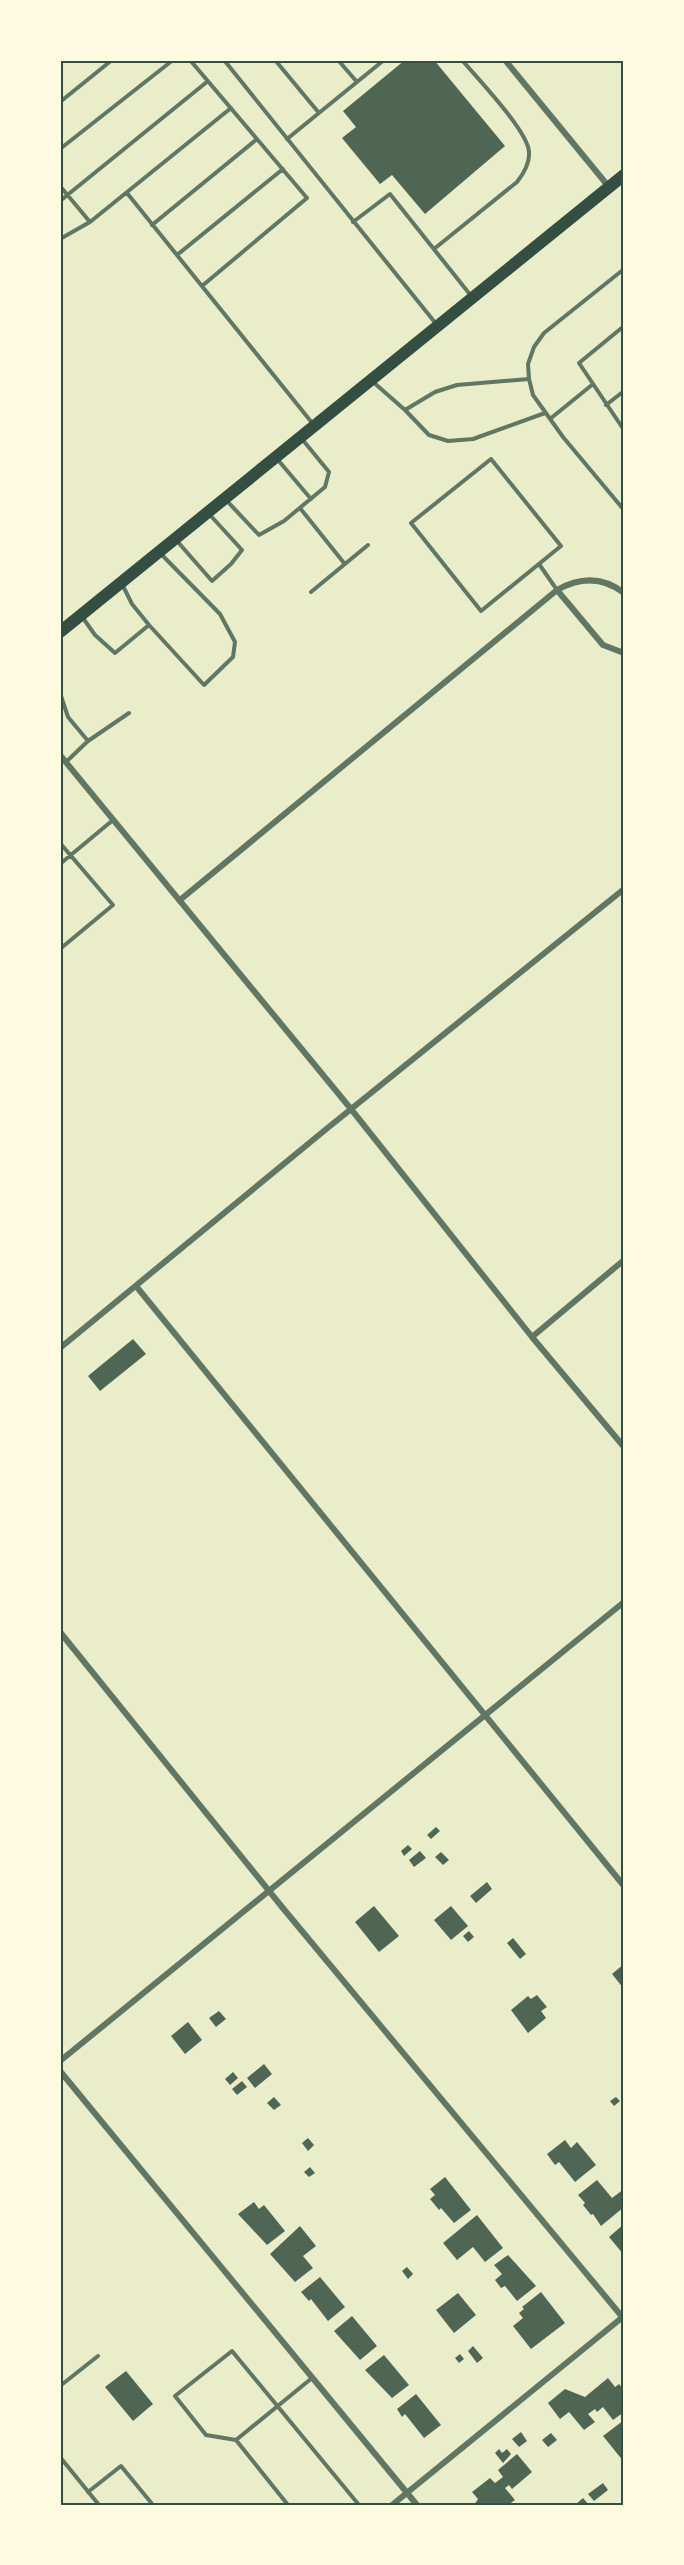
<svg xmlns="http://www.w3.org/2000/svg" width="684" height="2565" viewBox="0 0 684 2565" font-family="'Work Sans',sans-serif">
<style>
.building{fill:#4f6655}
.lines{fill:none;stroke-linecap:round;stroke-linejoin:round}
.service{stroke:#617663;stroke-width:4}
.minor{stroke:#617663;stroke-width:6}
.secondary{stroke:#344e41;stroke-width:12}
.neatline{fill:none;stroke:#344e41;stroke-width:2}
</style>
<rect width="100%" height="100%" fill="#e9edc9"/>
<!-- building -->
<path class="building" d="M405 60H434L505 146 425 214 392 175 380 184 342 138 356 127 343 111Z
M133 1339 146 1354 100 1391 88 1376Z
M436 1827 440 1831 431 1839 427 1835Z
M408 1845 412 1849 404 1856 401 1851Z
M420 1851 426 1858 414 1867 409 1860Z
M441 1852 449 1860 443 1865 435 1857Z
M487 1882 492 1889 476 1903 470 1896Z
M374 1906 399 1936 379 1952 355 1922Z
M451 1906 468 1926 451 1940 434 1920Z
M469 1931 474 1937 468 1942 463 1936Z
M513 1938 526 1954 520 1959 507 1943Z
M624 1964V1989L612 1974Z
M537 1995 547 2007 541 2011 546 2018 528 2033 511 2010 528 1996 531 1999Z
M219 2011 226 2019 216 2027 209 2018Z
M188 2022 202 2040 185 2054 171 2036Z
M264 2064 272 2074 255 2088 247 2078Z
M233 2072 238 2078 230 2085 225 2079Z
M242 2081 247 2087 237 2095 232 2089Z
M274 2097 281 2105 274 2110 267 2103Z
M616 2097 620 2101 614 2106 610 2101Z
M308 2138 314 2145 308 2151 302 2143Z
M565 2140 571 2148 577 2142 596 2165 575 2182 559 2162 555 2165 547 2154Z
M310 2167 315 2173 309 2177 304 2172Z
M445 2177 471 2210 454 2223 441 2208 439 2210 430 2199 435 2195 430 2189Z
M597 2180 612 2198 624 2189V2207L601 2226 593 2214 591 2215 583 2205 585 2203 578 2195Z
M254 2202 259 2209 264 2205 285 2231 267 2245 238 2214Z
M477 2215 503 2248 485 2262 473 2247 457 2260 443 2243Z
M624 2224V2255L609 2237Z
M300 2226 316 2246 303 2256 313 2268 295 2282 270 2254Z
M508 2255 536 2286 517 2301 505 2286 501 2288 495 2280 502 2274 494 2265Z
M407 2267 413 2274 408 2279 402 2271Z
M320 2277 345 2307 328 2321 311 2299 309 2301 301 2292Z
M541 2292 565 2323 531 2349 513 2326 523 2318 519 2313 524 2309 522 2307Z
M458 2293 476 2315 454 2333 436 2310Z
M352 2316 377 2346 360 2360 334 2331Z
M473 2346 483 2358 477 2363 468 2351Z
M460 2354 464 2359 459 2363 455 2358Z
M384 2355 409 2385 392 2398 365 2370Z
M126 2371 153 2404 133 2421 105 2387Z
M608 2378 615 2387 619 2384 624 2390V2412L613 2420 603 2407 597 2412 595 2409 588 2414 595 2422 584 2430 569 2412 560 2419 548 2403 565 2389 585 2397Z
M416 2394 441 2425 424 2438 405 2414 402 2417 397 2409Z
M624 2420V2462L603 2436Z
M521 2432 527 2441 519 2447 512 2439Z
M551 2433 557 2440 548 2447 542 2440Z
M499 2449 502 2453 507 2449 511 2454 503 2463 495 2453Z
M517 2454 532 2472 512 2489 509 2485 505 2488 515 2500 508 2505H474L478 2499 472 2492 490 2478 495 2483 503 2477 498 2470Z
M603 2483 608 2490 594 2501 588 2494Z
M583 2498 589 2505H575Z"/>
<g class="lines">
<!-- service -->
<path class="service" d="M190 60 307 198 202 286
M224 60 437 325
M275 60 319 113
M338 60 357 82
M60 102 112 60
M287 139 384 60
M60 149 173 60
M60 186 90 222
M127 193 313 424
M60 201 208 81
M353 222 390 194 472 297
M152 225 257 139
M60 239 90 222 231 108
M434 249 517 182C524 173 530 163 529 152 528 131 477 78 462 60
M177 255 283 169
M624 269 544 333 534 347 528 364 529 379 533 395 563 437 624 510
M624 326 579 363 624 430
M372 381 405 410 429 435 448 441 473 439 545 413
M606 405 624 391
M405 410 435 392 457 385 529 379
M550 419 593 384
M491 459 561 546 481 611 411 523Z
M278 460 311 499
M227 501 259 535 284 521 325 487 329 472 302 439
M300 508 344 563
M177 541 212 581 231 564 242 550 210 515
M539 564 557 590
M311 592 368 545
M83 618 95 635 115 653 149 625 132 604 122 584
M149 625 204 685 233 657 235 642 220 614 160 553
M60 693 68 717 88 741
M66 762 88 741 129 713
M60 843 113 905 60 949
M60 864 113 820
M60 2386 98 2356
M236 2440 206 2435 175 2396 232 2351 359 2505
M60 2457 99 2505
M88 2492 121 2466 153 2505
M288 2505 236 2440 312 2378"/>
<!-- minor -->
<path class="minor" d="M505 60 609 187
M557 590 603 645 624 653
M60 755 351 1109 532 1337 624 1447
M180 900 557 590C580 577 602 576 624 593
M136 1286 624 1886
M532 1337 624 1260
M60 1348 330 1126 624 889
M60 1632 282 1907 624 2319
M60 2061 624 1602
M60 2071 417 2505
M392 2505 624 2316"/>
<!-- secondary -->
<path class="secondary" d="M60 632 624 175"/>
</g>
<!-- border -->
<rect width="684" height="2565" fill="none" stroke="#fefae0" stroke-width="123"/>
<rect x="62" y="62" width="560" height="2442" class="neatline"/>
</svg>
